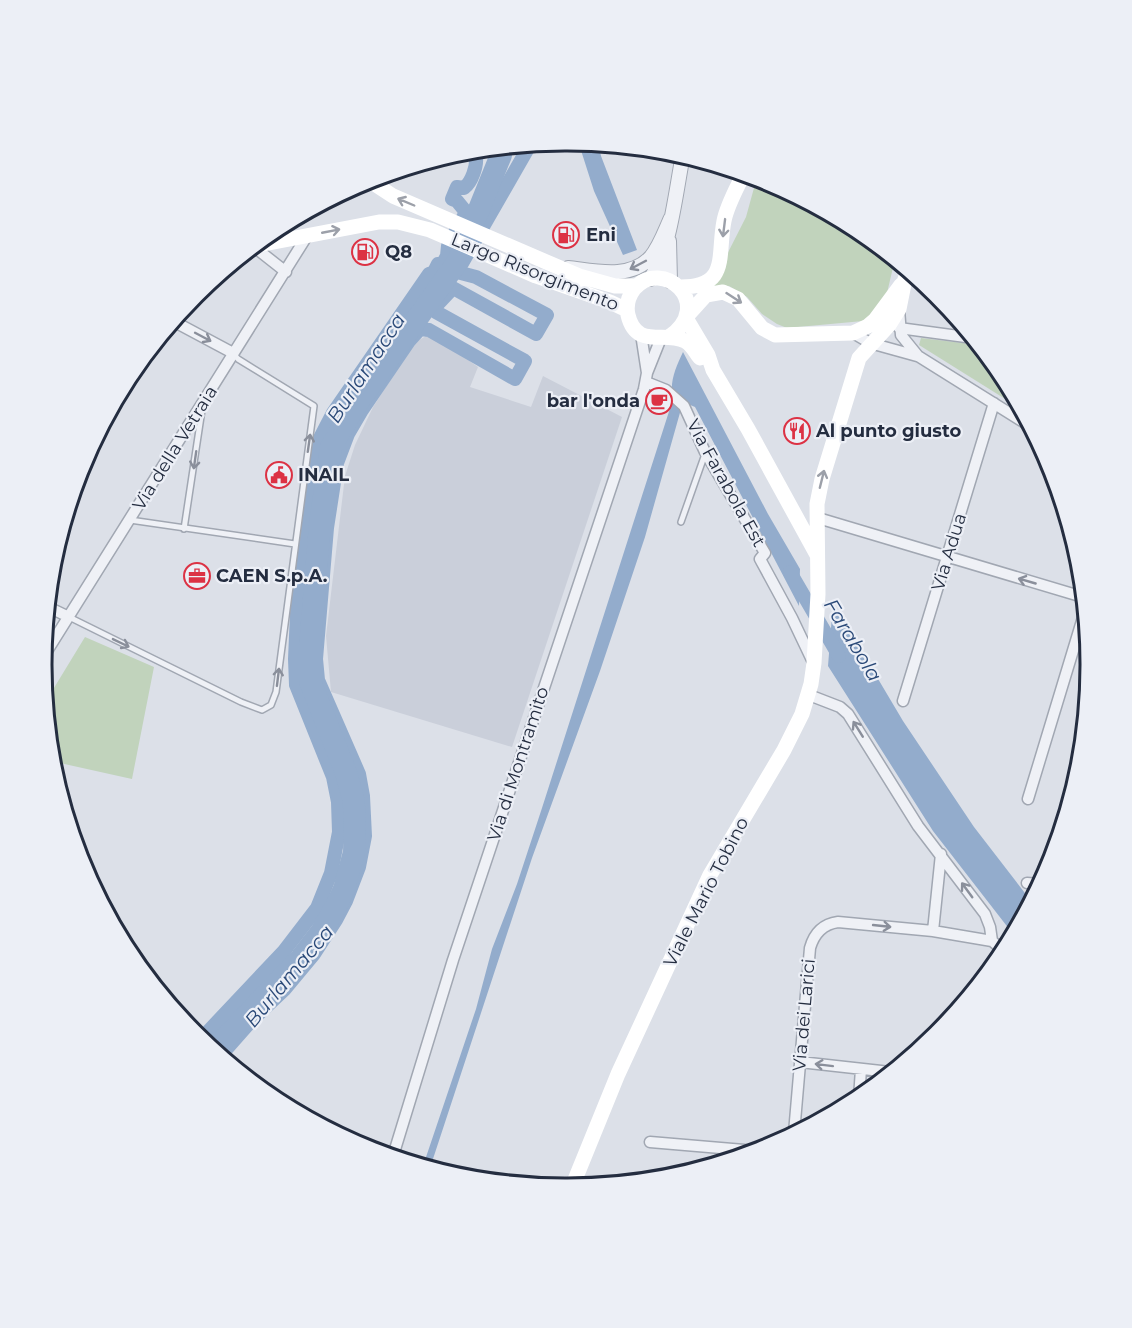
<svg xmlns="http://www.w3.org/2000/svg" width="1132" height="1328" viewBox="0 0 1132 1328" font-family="Montserrat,sans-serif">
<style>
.built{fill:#cacfda}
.green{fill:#c1d3bc}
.water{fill:#93accc}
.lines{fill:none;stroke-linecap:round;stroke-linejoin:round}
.canal{stroke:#93accc;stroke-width:14}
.river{stroke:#93accc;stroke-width:22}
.service-casing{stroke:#a1a7b2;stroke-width:8}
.minor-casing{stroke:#a1a7b2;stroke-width:13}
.tertiary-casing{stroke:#a1a7b2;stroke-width:16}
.service{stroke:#eff1f6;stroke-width:5}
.minor{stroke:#eff1f6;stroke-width:10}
.tertiary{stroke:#eff1f6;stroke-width:14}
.secondary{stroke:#fff;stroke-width:15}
.oneway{stroke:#9ca0a9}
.oneway2{stroke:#8a8f9b}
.labels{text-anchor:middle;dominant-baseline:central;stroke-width:4.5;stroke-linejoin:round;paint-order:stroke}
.poi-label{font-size:18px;font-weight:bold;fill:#242d40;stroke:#eceff6;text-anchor:start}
.street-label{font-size:18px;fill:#242d40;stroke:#eceff6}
.water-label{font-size:20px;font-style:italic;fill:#2a4978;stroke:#eceff6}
.rim{fill:none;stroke:#242d40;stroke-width:3}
</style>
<rect width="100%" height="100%" fill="#dce0e8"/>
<!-- built -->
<path class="built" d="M426 336 440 340 478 367 470 387 531 407 543 376 622 417 512 747 331 692 326 636 345 476 355 445 373 407 414 343Z"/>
<!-- green -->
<path class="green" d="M757 177 767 180 857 229 895 259 887 293 879 308 863 321 787 328 777 324 762 314 747 297 729 286 712 288 711 286 746 217Z
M921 338 979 345 1002 373 1021 409 919 345Z
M85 637 154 667 132 779 51 761 46 701Z"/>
<!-- water -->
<path class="water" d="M578 141 598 143 601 156 637 250 623 255 594 191Z
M683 352 768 514 800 569 799 606 695 407 683 402 645 537 600 671 532 858 430 1168 423 1166 476 1009 492 949 517 884 542 808 673 399C669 382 676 367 683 352Z
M833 603 903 721 974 827 1031 901 1013 934 933 831 828 666Z"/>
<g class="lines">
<!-- canal -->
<path class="canal" d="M790 572 839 656
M201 1039 284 951 317 908 331 873 339 832 338 802 333 777 296 685 295 659 299 568 313 464 319 440 333 413 429 274 434 272 438 264 442 265 447 256 448 246 466 212 457 201 452 199 457 187 464 188C472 182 477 166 476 157L466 150
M221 1055 251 1021 284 990 314 954 336 920 346 901 359 867 365 836 363 796 359 774 318 680 316 659 327 528 337 463 348 434 362 410 409 341 420 329 429 330 515 379 525 361 436 312 437 305 453 288 536 334 547 315 476 277 457 272 531 143"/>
<!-- river -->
<path class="river" d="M214 1050 301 958 321 932 335 908 344 889 354 852 355 816 353 798 346 773 310 681V646L320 524 331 447 354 408 458 261 501 155V146"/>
<defs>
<path id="service" d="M130 520 295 544
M681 522 705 454
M184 529 202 410
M69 617 241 702 262 710 271 705 276 692 314 406 238 359 233 353"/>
<path id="minor" d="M253 246 286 272
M908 272 911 273
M899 309 901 335 918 356 1030 426
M173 321 233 353
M899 328 973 338
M853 333 870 343 917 356
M641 334 647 373
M646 382 666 390 684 406 705 452 765 553 760 559 792 618 812 660
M818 518 1083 597
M48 607 69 617
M42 659 307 236
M809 695 840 707 848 714 918 826 985 914 990 927 992 941 1004 951
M903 701 994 403
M1028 799 1085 611
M1027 883 1040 884
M933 931 941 854
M800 1062 890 1072
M859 1098 861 1069
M794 1133 810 948C814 934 823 924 838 922L933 931 992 941
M650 1142 756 1151
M393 1156 453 960 644 389 647 373 661 338"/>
<path id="tertiary" d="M669 241 670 281
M568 268C595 271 630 280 651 257 660 246 665 231 671 218
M650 279C670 252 676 189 683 155"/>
</defs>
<!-- service casing -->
<use href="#service" class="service-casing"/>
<!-- minor casing -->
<use href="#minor" class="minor-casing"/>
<!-- tertiary casing -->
<use href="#tertiary" class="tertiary-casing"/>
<!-- service -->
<use href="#service" class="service"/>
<!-- minor -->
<use href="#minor" class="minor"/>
<!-- tertiary -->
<use href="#tertiary" class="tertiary"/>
<!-- secondary -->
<path class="secondary" d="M367 179 393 196 579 276 615 286H637
M253 246 379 222H398L430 230 536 276 610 302 627 310
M679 287C730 288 717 256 724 221 727 205 737 188 744 173
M687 316 706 295 723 292 738 299 762 328 775 335 853 333 868 326 875 320 901 285
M686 318 708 355 713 370 748 429 817 555
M669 337C716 304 662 256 634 289 628 297 626 306 628 315 636 349 664 331 685 341 692 344 695 352 700 358
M572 1187 618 1074 710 875 784 750 802 714 811 684 814 663 818 594 817 504 822 479 859 358 889 325 899 309 905 279"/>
</g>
<!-- one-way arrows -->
<defs><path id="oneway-shaft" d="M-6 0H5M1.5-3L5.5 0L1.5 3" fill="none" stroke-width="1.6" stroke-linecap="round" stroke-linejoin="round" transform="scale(1.5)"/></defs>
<g class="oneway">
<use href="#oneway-shaft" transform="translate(406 202) rotate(-157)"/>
<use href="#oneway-shaft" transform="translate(724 228) rotate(97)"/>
<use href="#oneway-shaft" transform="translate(331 231) rotate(-11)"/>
<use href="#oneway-shaft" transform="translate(734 298) rotate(33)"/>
<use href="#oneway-shaft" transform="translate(822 479) rotate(-76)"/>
</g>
<g class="oneway2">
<use href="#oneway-shaft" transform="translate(638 265) rotate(152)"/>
<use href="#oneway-shaft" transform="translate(203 337) rotate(28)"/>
<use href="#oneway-shaft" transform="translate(309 443) rotate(-82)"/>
<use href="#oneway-shaft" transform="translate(195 460) rotate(98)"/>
<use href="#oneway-shaft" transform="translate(1027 581) rotate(-164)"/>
<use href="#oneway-shaft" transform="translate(121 643) rotate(26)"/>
<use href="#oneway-shaft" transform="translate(278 677) rotate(-83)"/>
<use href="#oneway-shaft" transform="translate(858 729) rotate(-122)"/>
<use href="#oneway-shaft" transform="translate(967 890) rotate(-126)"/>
<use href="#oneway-shaft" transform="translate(882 926) rotate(6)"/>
<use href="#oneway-shaft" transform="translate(824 1065) rotate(-173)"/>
</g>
<!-- icons -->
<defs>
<symbol id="fuel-ring" viewBox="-11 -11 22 22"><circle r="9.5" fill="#eceff6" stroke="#dc3244" stroke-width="1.5"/><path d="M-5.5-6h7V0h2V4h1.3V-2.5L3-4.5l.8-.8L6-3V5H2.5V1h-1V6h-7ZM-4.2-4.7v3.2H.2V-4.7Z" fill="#dc3244"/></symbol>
<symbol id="cafe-ring" viewBox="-11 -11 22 22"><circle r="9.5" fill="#eceff6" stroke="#dc3244" stroke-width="1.5"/><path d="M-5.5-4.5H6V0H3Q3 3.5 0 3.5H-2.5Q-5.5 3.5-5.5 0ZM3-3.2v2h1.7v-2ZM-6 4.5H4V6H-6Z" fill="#dc3244"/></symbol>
<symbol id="restaurant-ring" viewBox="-11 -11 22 22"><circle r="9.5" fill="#eceff6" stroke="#dc3244" stroke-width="1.5"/><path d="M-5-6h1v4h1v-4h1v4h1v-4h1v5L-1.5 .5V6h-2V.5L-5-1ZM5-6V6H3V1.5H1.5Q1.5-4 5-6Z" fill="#dc3244"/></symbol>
<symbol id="civic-ring" viewBox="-11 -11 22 22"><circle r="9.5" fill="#eceff6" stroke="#dc3244" stroke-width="1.5"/><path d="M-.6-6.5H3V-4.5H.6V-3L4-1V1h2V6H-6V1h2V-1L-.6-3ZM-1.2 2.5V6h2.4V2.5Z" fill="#dc3244"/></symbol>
<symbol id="office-ring" viewBox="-11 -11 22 22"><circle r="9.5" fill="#eceff6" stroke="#dc3244" stroke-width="1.5"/><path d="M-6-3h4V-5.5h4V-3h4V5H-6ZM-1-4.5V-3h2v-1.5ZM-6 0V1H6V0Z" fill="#dc3244"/></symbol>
</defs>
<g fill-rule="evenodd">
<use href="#fuel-ring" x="551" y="220" width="30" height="30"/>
<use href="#fuel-ring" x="350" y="237" width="30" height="30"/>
<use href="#cafe-ring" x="644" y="386" width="30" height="30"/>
<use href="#restaurant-ring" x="782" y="416" width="30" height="30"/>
<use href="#civic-ring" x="264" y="460" width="30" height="30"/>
<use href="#office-ring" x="182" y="561" width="30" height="30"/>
</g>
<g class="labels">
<!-- poi labels -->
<g class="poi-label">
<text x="586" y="235">Eni</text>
<text x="385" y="252">Q8</text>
<text x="640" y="401" text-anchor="end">bar l'onda</text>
<text x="816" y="431">Al punto giusto</text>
<text x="298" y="475">INAIL</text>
<text x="216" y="576">CAEN S.p.A.</text>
</g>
<!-- street labels -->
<g class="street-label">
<text transform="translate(535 272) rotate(22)">Largo Risorgimento</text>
<text transform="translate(175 448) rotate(-58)">Via della Vetraia</text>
<text transform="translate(726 483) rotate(61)">Via Farabola Est</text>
<text transform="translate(949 552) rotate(-73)">Via Adua</text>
<text transform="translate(518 764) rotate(-72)">Via di Montramito</text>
<text transform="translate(706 892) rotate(-63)">Viale Mario Tobino</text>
<text transform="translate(804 1015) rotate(-85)">Via dei Larici</text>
</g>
<!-- water labels -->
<g class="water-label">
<text transform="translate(366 368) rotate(-57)">Burlamacca</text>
<text transform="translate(853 640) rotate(59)">Farabola</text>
<text transform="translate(289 976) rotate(-50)">Burlamacca</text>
</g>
</g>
<!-- crop -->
<path d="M0 0H1132V1328H0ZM565 151H567A513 513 0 0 1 1080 664V665A513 513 0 0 1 567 1178H565A513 513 0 0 1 52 665V664A513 513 0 0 1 565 151Z" fill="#eceff6" fill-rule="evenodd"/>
<path class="rim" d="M565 151H567A513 513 0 0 1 1080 664V665A513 513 0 0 1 567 1178H565A513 513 0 0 1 52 665V664A513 513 0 0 1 565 151Z"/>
</svg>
